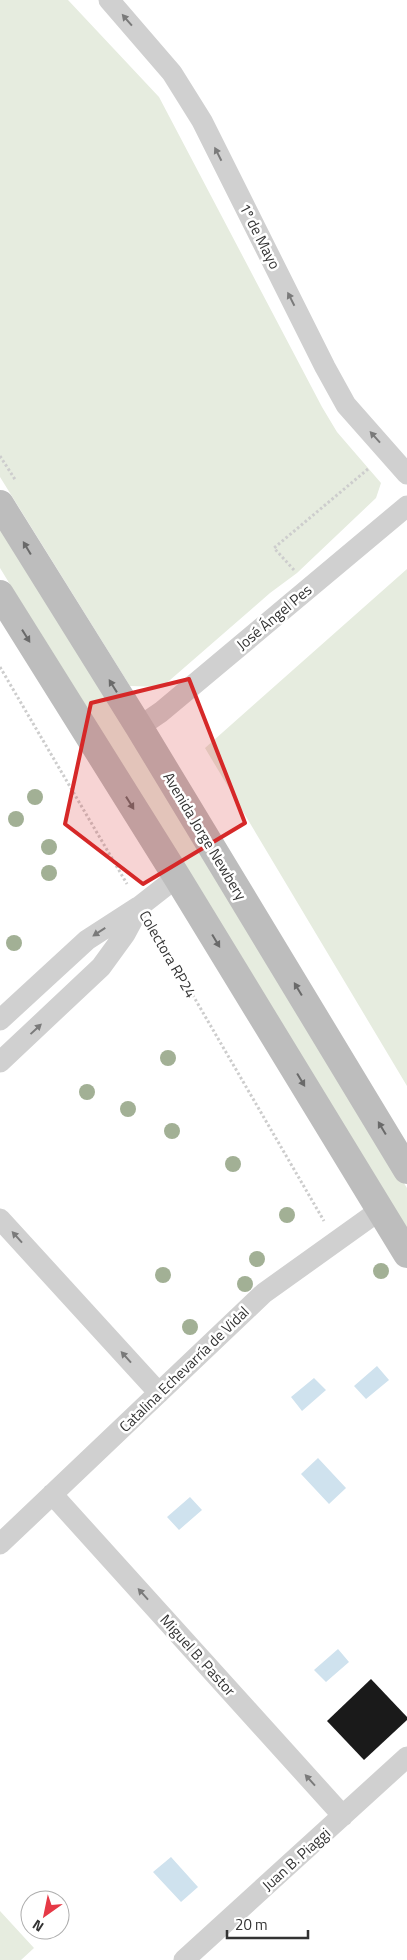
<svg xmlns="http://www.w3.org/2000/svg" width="407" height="1960" viewBox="0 0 407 1960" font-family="'Titillium Web',sans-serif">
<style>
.green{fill:#e6ecdf}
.water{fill:#cfe2ee}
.building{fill:#1a1a1a}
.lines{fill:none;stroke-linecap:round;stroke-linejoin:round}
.path{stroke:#cdcdcd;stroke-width:3;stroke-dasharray:2.5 2.5;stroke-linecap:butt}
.minor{stroke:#d0d0d0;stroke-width:21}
.secondary{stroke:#bdbdbd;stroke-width:28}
.tree{fill:#a2b095}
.oneway{fill:#7a7a7a}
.oneway2{fill:#6a6a6a}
.marked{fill:#d62828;fill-opacity:0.2;stroke:#d62828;stroke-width:4;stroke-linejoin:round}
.labels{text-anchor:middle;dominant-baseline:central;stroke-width:5;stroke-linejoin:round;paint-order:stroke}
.street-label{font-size:15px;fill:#333;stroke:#fff}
</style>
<rect width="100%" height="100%" fill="#fff"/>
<!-- green -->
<path class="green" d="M0 0H68L159 97 322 407 337 432 381 483 376 498 297 573 270 593 162 687 130 686 0 477Z
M0 524 407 1188V1234L0 568Z
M407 569V1086L205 748Z
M0 1911 34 1948 21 1960H0Z"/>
<!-- water -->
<path class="water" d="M377 1366 389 1380 366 1399 354 1386Z
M314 1378 326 1390 302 1411 291 1397Z
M318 1458 346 1488 329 1504 301 1474Z
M190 1497 202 1510 179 1530 167 1517Z
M338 1649 349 1662 326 1682 314 1670Z
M171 1857 198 1887 181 1902 153 1872Z"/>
<!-- building -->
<path class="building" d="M371 1679 407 1717V1720L364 1760 327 1721Z"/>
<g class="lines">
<!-- path -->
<path class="path" d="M0 456 16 481
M294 570 274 548 368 469
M0 667 127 884
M155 930 324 1221"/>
<!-- minor -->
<path class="minor" d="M109 0 172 73 202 121 325 367 346 405 407 474
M139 727 161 712 407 506
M0 1020 87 940 138 907
M0 1062 101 967 125 934 140 906 177 877
M0 1219 159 1393
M52 1494 343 1816
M0 1544 264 1293 380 1210
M184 1960 407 1757"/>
<!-- secondary -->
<path class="secondary" d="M0 504 139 727 407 1170
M0 594 177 877 407 1254"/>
</g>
<!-- trees -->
<g class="tree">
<circle cx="35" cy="797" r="8"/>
<circle cx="16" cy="819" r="8"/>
<circle cx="49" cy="847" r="8"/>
<circle cx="49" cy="873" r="8"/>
<circle cx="14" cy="943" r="8"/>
<circle cx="168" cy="1058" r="8"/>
<circle cx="87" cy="1092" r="8"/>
<circle cx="128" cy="1109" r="8"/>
<circle cx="172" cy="1131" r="8"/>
<circle cx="233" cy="1164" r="8"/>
<circle cx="287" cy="1215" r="8"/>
<circle cx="257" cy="1259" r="8"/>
<circle cx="381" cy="1271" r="8"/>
<circle cx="163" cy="1275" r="8"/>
<circle cx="245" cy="1284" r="8"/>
<circle cx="190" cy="1327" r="8"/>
</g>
<!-- one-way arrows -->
<defs><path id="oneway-solid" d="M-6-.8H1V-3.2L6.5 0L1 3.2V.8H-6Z" transform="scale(1.25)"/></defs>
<g class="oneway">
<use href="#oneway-solid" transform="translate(127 20) rotate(-131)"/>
<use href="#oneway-solid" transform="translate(218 154) rotate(-117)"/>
<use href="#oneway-solid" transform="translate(291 299) rotate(-117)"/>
<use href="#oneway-solid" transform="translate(375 437) rotate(-132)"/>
<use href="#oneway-solid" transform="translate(99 932) rotate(147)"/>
<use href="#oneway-solid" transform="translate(36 1029) rotate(-43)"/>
<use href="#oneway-solid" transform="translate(17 1237) rotate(-132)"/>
<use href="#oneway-solid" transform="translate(126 1357) rotate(-132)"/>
<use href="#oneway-solid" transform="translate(143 1594) rotate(-132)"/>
<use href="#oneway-solid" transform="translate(310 1780) rotate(-132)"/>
</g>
<g class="oneway2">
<use href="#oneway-solid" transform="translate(27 548) rotate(-121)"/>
<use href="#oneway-solid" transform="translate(26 636) rotate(58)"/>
<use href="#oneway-solid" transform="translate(113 686) rotate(-122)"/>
<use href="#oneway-solid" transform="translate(130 803) rotate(58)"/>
<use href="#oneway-solid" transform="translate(216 941) rotate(59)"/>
<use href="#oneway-solid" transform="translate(298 989) rotate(-121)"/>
<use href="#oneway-solid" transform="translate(301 1080) rotate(59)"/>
<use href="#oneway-solid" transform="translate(382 1128) rotate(-121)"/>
</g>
<!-- marked area -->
<path class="marked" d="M189 679 245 823 143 884 65 824 91 703Z"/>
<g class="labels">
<!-- street labels -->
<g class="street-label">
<text transform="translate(260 236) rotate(63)">1º de Mayo</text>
<text transform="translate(274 617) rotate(-40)">José Ángel Pes</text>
<text transform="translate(205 836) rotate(59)">Avenida Jorge Newbery</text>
<text transform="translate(168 954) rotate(60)">Colectora RP24</text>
<text transform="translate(184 1369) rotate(-44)">Catalina Echevarría de Vidal</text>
<text transform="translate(198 1655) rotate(48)">Miguel B. Pastor</text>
<text transform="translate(296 1859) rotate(-42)">Juan B. Piaggi</text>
</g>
</g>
<!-- north arrow -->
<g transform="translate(45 1915) rotate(213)"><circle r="24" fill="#ffffff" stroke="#adadad"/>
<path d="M0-4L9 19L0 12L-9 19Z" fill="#e63946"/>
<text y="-8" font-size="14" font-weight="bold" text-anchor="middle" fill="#333333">N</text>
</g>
<!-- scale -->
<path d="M227 1930v8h81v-8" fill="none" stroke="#333333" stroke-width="2.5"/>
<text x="235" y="1930" font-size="15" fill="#333333" stroke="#ffffff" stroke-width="4" paint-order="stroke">20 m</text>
</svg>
